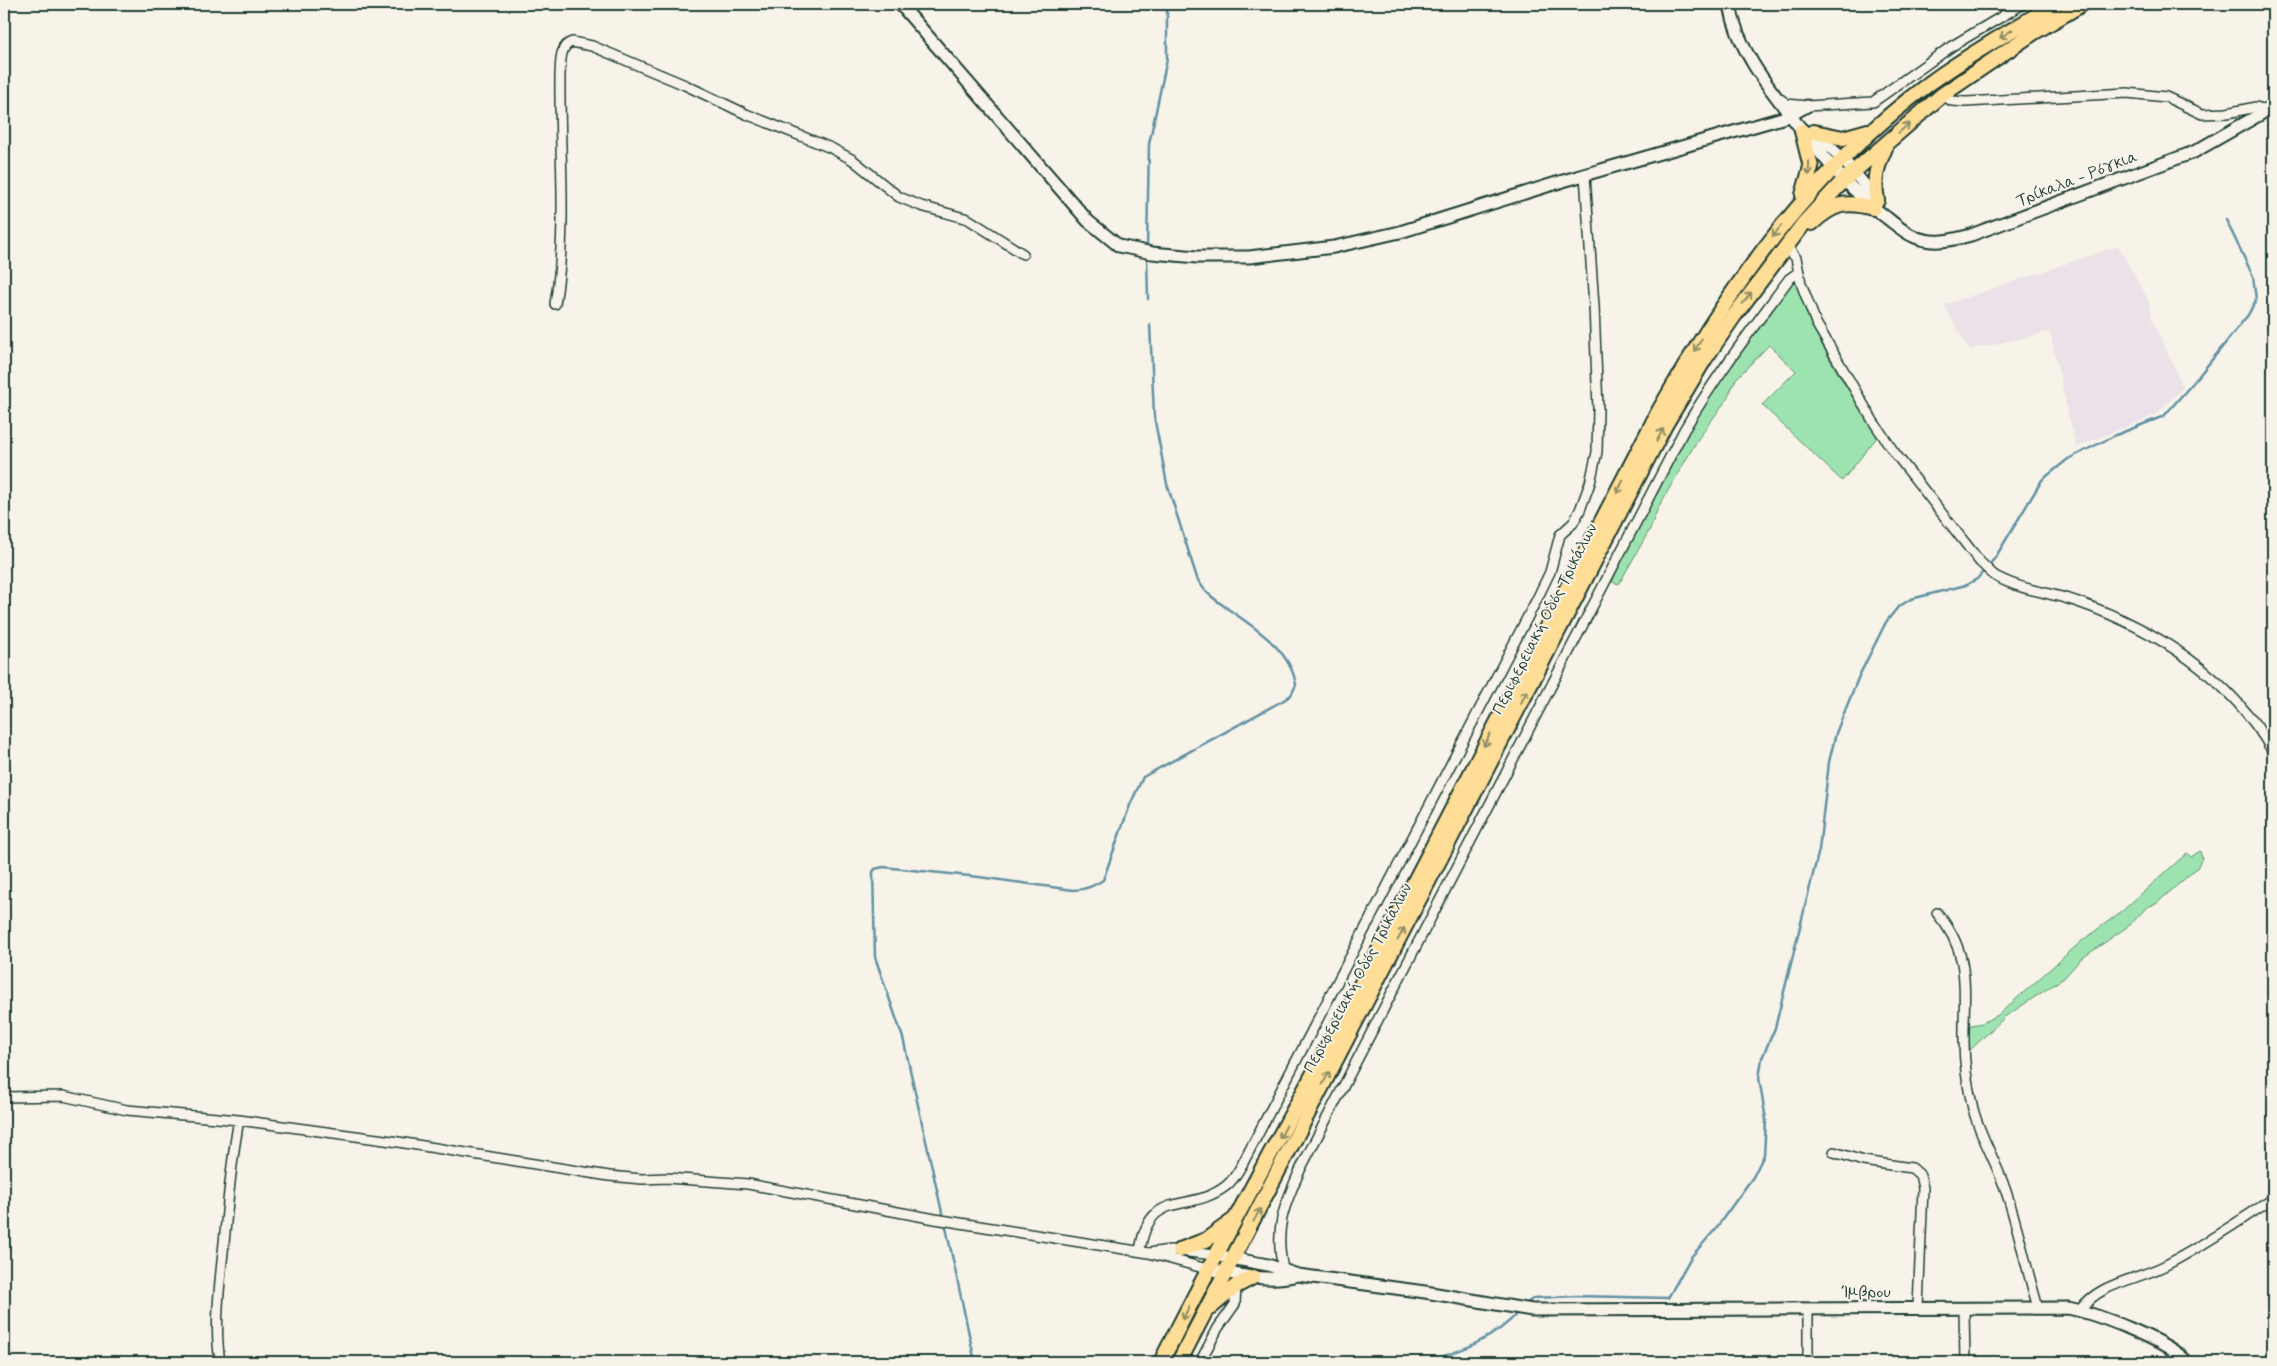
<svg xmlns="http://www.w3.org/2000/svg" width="2277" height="1366" viewBox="0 0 2277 1366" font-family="Mynerve,sans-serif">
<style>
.built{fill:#eae2e8}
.green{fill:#9de3b0;stroke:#5e9072}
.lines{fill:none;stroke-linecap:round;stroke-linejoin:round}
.stream{stroke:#6291a4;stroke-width:2.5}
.minor-casing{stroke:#1f3d34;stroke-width:12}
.tertiary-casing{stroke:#1f3d34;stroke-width:15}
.primary-casing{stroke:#1f3d34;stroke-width:18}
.minor{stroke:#f7f3e8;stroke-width:9}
.tertiary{stroke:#f7f3e8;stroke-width:11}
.primary{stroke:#fedd96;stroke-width:14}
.oneway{stroke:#8e8d65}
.labels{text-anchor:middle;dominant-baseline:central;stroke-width:4;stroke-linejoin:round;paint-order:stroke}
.street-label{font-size:16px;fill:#1f3d34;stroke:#f7f3e8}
</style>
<rect width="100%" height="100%" fill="#f7f3e8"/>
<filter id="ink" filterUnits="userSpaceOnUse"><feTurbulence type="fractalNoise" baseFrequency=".02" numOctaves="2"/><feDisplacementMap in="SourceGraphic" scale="10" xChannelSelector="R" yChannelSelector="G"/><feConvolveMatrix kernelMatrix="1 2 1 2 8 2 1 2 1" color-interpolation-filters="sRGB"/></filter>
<g filter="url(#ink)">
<!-- built -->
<path class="built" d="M2118 246 2147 297 2152 319 2183 387 2156 415 2076 447 2050 332 1969 350 1944 305Z"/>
<!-- green -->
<path class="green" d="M1794 278 1797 281C1811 338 1847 387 1878 436L1842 481 1762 405 1796 371 1769 345 1736 379 1727 399 1698 439 1658 508 1650 529 1619 584 1612 582 1636 529 1713 386Z
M2200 851 2202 858 2197 868 2156 904 2147 907 2130 925 2081 959 2064 978 2006 1016 1967 1053 1966 1026 1982 1023 1998 1015 2083 940 2122 911 2187 853 2191 857Z"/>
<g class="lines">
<!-- stream -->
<path class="stream" d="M1147 248 1149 144 1167 59V4
M1147 256 1148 299
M943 1217 903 1038 875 957 873 872 875 869 883 867 979 877 1073 890C1084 890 1093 887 1103 880L1130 805 1143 777 1284 700 1291 695 1296 685C1291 648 1251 626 1224 606 1213 598 1203 591 1197 578L1167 484 1154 416 1150 324
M945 1223 975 1362
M1524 1305 1534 1298 1576 1296 1668 1298 1691 1257 1714 1231 1753 1177 1764 1155 1766 1120 1759 1078 1762 1058 1775 1028 1819 850 1829 762 1836 733 1859 676 1886 622 1898 607 1911 599 1966 585 1977 579 1995 558 2042 480 2068 459 2116 435 2164 416 2198 377 2248 315 2256 300 2253 276 2226 220
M1424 1362C1459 1352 1496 1339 1519 1311"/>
<defs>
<path id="minor" d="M1942 95 1952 101 1966 102 2127 93 2166 97 2202 114 2227 113 2256 107 2267 110
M1780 99 1787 104 1807 106 1873 102 1952 46 2023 4
M1786 246 1796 258 1801 283 1816 323 1873 421 1894 452 1980 562C1986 567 1991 574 1997 577 2021 590 2052 593 2078 602 2156 629 2232 678 2273 752
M555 304C568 228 559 152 560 75 561 63 559 46 572 42L592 46 685 85 746 114 831 148 853 160 899 197 921 206 968 219 1023 254
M1937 913C1973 955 1963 991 1964 1042 1964 1064 1968 1088 1973 1109 1980 1135 1994 1158 2003 1183 2018 1223 2025 1266 2038 1307
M4 1097 63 1096 127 1110 239 1120 392 1141 609 1176 642 1179 667 1178 748 1184 935 1219 1149 1253 1207 1269
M1834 1152 1863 1161 1912 1168 1920 1175 1923 1188 1918 1308
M1140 1251C1149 1187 1188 1215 1226 1186 1234 1180 1239 1170 1244 1161L1537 599 1550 572 1560 535 1573 523 1580 510 1590 483 1597 452 1598 409 1594 306 1585 175
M1149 1253 1170 1250 1215 1255
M1283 1269C1274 1227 1284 1206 1301 1168L1684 430C1715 377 1752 329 1789 279L1799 272
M1808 1309V1362
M1964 1309 1965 1362
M2080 1310C2099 1283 2136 1280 2164 1266 2202 1247 2237 1222 2273 1199
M220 1362C214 1324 220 1281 224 1243 228 1202 231 1161 239 1120
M1200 1362 1218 1328 1235 1304 1236 1286"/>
<path id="tertiary" d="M900 4 1088 221 1119 246 1152 253 1197 257H1249L1334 247 1400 232 1563 181 1789 116 1807 106
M1730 4C1737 51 1770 89 1798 125 1825 160 1852 192 1887 218 1896 225 1905 233 1915 237 1934 245 1953 240 1971 235L2194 152 2273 107
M1812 131 1842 158 1878 201
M1215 1255 1268 1265 1298 1275 1425 1292 1532 1310 2068 1308C2097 1314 2167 1340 2187 1362
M1207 1269C1237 1274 1268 1283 1298 1275"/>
<path id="primary" d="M1802 131 1811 167 1803 195
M1814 132 1843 138 1868 131
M1877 200C1873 179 1877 166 1885 148
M1812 223C1833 204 1845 200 1873 208
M1180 1250 1206 1240 1234 1220
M1210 1308 1236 1286 1253 1277
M1161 1362C1225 1234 1296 1108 1363 981 1463 792 1560 601 1659 411 1731 284 1812 171 1930 83 1969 54 2013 30 2055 4
M1179 1362 1665 425 1704 360 1734 316 1804 223 1844 180 1942 95 2033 33 2082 4"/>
</defs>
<!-- minor casing -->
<use href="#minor" class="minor-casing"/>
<!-- tertiary casing -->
<use href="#tertiary" class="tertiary-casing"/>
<!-- primary casing -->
<use href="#primary" class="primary-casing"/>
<!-- minor -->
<use href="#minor" class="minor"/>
<!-- tertiary -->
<use href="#tertiary" class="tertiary"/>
<!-- primary -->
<use href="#primary" class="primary"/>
</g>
<!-- one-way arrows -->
<defs><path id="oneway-shaft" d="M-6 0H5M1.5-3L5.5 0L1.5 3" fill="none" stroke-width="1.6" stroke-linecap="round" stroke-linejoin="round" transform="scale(1.25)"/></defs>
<g class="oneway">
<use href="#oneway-shaft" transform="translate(2006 34) rotate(147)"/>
<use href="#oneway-shaft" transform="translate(1904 128) rotate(-41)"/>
<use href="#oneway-shaft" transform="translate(1809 168) rotate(90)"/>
<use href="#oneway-shaft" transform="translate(1777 231) rotate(127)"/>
<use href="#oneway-shaft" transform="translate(1747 298) rotate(-53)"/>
<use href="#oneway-shaft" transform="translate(1698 345) rotate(122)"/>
<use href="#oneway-shaft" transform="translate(1660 435) rotate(-63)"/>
<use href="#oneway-shaft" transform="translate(1620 487) rotate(116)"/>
<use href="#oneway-shaft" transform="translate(1524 697) rotate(-63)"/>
<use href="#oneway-shaft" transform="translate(1487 740) rotate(117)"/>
<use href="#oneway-shaft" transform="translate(1401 934) rotate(-62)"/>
<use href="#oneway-shaft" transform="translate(1326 1078) rotate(-62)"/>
<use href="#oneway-shaft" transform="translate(1283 1132) rotate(118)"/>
<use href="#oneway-shaft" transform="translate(1257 1215) rotate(-62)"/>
<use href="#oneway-shaft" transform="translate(1186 1313) rotate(117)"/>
</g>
</g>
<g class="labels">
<!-- street labels -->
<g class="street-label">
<text transform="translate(2077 179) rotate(-21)">Τρίκαλα - Ρόγκια</text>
<text transform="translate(1545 619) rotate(-63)">Περιφερειακή Οδός Τρικάλων</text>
<text transform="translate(1358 978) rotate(-62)">Περιφερειακή Οδός Τρικάλων</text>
<text x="1866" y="1292">Ίμβρου</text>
</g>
</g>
<!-- margin -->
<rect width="2277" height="1366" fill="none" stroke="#f7f3e8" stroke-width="20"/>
<rect x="10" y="10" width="2257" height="1346" fill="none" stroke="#1f3d34" stroke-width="2" filter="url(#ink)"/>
</svg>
